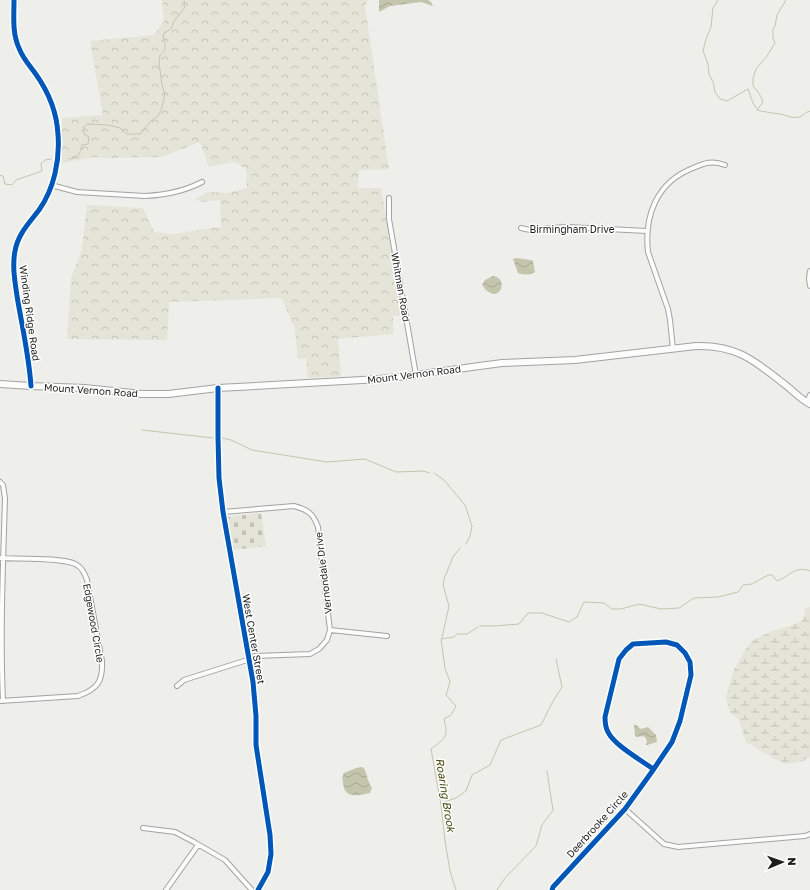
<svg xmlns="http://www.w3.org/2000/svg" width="810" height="890" viewBox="0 0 810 890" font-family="'Golos Text',sans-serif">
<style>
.forest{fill:url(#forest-crowns)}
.wetland{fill:url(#wetland-marsh)}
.cemetery{fill:url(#cemetery-stones)}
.water{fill:url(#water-waves)}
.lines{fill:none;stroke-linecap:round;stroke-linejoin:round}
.stream{stroke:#c4c5ad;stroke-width:1}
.minor-casing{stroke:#a3a3a1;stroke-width:6}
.tertiary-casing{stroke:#a3a3a1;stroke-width:7}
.secondary-casing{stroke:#a3a3a1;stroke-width:8}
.minor{stroke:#fcfcfc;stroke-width:4}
.tertiary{stroke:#fcfcfc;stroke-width:5}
.secondary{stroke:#fcfcfc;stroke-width:6}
.cycleway-casing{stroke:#fff;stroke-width:8}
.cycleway{stroke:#0057b8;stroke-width:5}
.labels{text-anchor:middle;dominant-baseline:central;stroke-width:3;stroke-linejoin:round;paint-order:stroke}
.street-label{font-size:10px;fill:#1d1d1c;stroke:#fff}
.water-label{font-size:11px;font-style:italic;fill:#484810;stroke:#fff}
</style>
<defs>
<pattern id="forest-crowns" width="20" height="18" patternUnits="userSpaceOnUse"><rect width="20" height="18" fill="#e4e5d8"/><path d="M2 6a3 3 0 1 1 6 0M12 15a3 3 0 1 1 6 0" fill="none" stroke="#c3c4b9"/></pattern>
<pattern id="wetland-marsh" width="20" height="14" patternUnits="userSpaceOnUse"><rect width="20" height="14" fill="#e4e5d8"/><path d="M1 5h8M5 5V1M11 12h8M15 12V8" fill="none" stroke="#c3c4b9"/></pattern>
<pattern id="cemetery-stones" width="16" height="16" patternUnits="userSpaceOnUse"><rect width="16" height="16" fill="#e4e5d8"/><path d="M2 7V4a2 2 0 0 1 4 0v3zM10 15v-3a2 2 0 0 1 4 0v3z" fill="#c3c4b9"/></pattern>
<pattern id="water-waves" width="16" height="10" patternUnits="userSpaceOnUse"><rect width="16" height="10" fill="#c4c5ad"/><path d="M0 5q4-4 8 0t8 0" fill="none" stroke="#a8a994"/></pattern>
</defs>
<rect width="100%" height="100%" fill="#eeeeeb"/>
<!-- forest -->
<path class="forest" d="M162 0H368L365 6 389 169 359 170 358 188H381L403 315 393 316V334L338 339 341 376 308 378 306 358 298 359 295 330 282 298 169 302 167 340 67 339 71 278 82 249 87 205 143 208 154 232 174 234 203 229 221 227 220 200 201 202 195 199 208 192 228 193 247 188 246 169 234 162 209 167 200 142 162 157 105 158 94 157 62 163V118L103 115 90 41 154 35 164 21Z"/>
<!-- wetland -->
<path class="wetland" d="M810 607V757L803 761 795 763 785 764 760 751 752 745 746 743 739 720 730 712 726 699 729 685 734 670 745 650 753 640 770 632 801 622 805 614 804 609Z"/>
<!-- cemetery -->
<path class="cemetery" d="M261 513 266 546 232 550 227 517Z"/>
<!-- water -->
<path class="water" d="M379 0H428L431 2 433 6 421 2 390 6 379 12Z
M516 258 531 260 533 261 535 272C531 275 522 275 518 273L513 259Z
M493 276C509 278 500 301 489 292 486 291 484 287 482 285L485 280Z
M635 724 641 729 648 727 656 735 657 742 647 745H646L647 741 645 737C641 735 638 738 635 736L634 726Z
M361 767 364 768C367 775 368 782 372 788L370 793C367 794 364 794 360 795 349 796 344 794 343 782 342 778 342 776 344 773L356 768Z"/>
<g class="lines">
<!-- stream -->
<path class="stream" d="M718 0 713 8 711 27 706 39 703 51 708 64 709 74 713 82 715 92 720 99 727 101 748 89 753 103 757 109
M786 0 777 15 775 26 773 29V38L775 43 767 56 756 69 753 78V86C758 91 761 96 763 102L757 110C765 112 772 113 780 114 786 115 792 119 799 117 803 116 805 112 810 111
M69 159C80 158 79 154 82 145L88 144 89 137 84 134V127L87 124 108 125 120 128 127 134H140L151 121 158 116 161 111 165 94 162 85 159 63 160 55 165 50V42L163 37 164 33 168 31 172 27 174 21 185 7 184 0
M0 175 3 176 5 184 12 185 16 180 42 171 41 164 45 160 51 159
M142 430 213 438
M222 438 231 440 252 450 327 462 365 459 396 472 423 471 430 473
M434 473 444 480 465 505 472 526 470 536 466 544
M480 626H494L519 624 528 613H542L569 622 577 617 584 602 604 603 612 609H621L639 604 661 609 679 608 694 598 718 597 738 592 743 585 752 584 768 575H772L777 581C790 576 796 565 810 571
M442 638 449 606 443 585 444 579 453 557 460 548
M441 803 456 798 466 791 472 775 490 765 501 740 541 725 552 703 562 687 556 659
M456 890 450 871 445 841 441 805 431 749C445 738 449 738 444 719L451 715 456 706 446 695 450 682 445 668 441 639 454 637 457 634H467L478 627
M497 890 505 878 536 846 542 825 553 810 547 771"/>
<defs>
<path id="minor" d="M14 0C14 16 12 33 19 48 22 57 29 65 35 73 48 91 57 113 58 135 60 160 54 189 39 210 29 223 18 234 15 251 12 266 15 282 17 296 22 326 29 356 31 386
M51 185 77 192 145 196C164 195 185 191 202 182
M389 198V219L416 375
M521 228 530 230 550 228 568 227 647 231
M810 271 809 278 810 286
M673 349 670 320 668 309 648 252C644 215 657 182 693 168 705 163 712 160 725 165
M807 402 810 395
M0 482 3 485 5 498C3 566 0 633 3 701
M0 558C15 559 66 557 77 565 82 568 85 574 87 580L102 661C103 681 98 689 78 696L0 701
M330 630 387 636
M177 686 184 680 244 661 255 656 310 654 319 649 327 640 330 630 318 527C313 513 308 510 294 506L223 512
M625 809 664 844 678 847 805 836 810 834
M143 828 175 832 194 842 225 860 241 878 252 890
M166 890 198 845
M552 890 553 887 625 809 651 773 672 742 680 721 691 675 690 662 685 653 677 645 666 642 633 644 626 650 619 659 605 717C605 722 605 727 608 732 614 745 641 760 653 769"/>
<path id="tertiary" d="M218 388V437L219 478 223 512 253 682 256 716V745L270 835 271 854 268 872 258 890"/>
<path id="secondary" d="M0 384 31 386 85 388 142 394H168L218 388 380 379 416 375 472 367 502 363 575 360 696 346C739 345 756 362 788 387 795 393 802 400 810 404"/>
</defs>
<!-- minor casing -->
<use href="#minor" class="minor-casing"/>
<!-- tertiary casing -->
<use href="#tertiary" class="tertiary-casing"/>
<!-- secondary casing -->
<use href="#secondary" class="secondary-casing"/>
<!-- minor -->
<use href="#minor" class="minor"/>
<!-- tertiary -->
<use href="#tertiary" class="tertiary"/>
<!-- secondary -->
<use href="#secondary" class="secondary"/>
<defs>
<path id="cycleway" d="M14 0C14 16 12 33 19 48 22 57 29 65 35 73 48 91 57 113 58 135 60 160 54 189 39 210 29 223 18 234 15 251 12 266 15 282 17 296 22 326 29 356 31 386
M218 388V437L219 478 223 512 253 682 256 716V745L270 835 271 854 268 872 258 890
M552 890 553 887 625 809 651 773 672 742 680 721 691 675 690 662 685 653 677 645 666 642 633 644 626 650 619 659 605 717C605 722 605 727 608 732 614 745 641 760 653 769"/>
</defs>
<!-- cycleway casing -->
<use href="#cycleway" class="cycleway-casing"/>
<!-- cycleway -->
<use href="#cycleway" class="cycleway"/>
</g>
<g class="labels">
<!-- street labels -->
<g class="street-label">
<text x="572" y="229">Birmingham Drive</text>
<text transform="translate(401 287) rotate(80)">Whitman Road</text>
<text transform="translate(30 313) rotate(82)">Winding Ridge Road</text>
<text transform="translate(414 374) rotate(-7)">Mount Vernon Road</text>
<text transform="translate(91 390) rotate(4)">Mount Vernon Road</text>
<text transform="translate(323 573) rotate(-97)">Vernondale Drive</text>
<text transform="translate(94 623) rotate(80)">Edgewood Circle</text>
<text transform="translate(254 639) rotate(80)">West Center Street</text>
<text transform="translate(597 824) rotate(-48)">Deerbrooke Circle</text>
</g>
<!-- water labels -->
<g class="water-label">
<text transform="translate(446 795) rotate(81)">Roaring Brook</text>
</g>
</g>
<!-- north arrow -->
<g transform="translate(782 862) rotate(88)" stroke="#ffffff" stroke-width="3" paint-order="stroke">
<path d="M0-3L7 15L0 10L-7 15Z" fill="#1d1d1c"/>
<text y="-6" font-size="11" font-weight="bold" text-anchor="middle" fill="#1d1d1c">N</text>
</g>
</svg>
